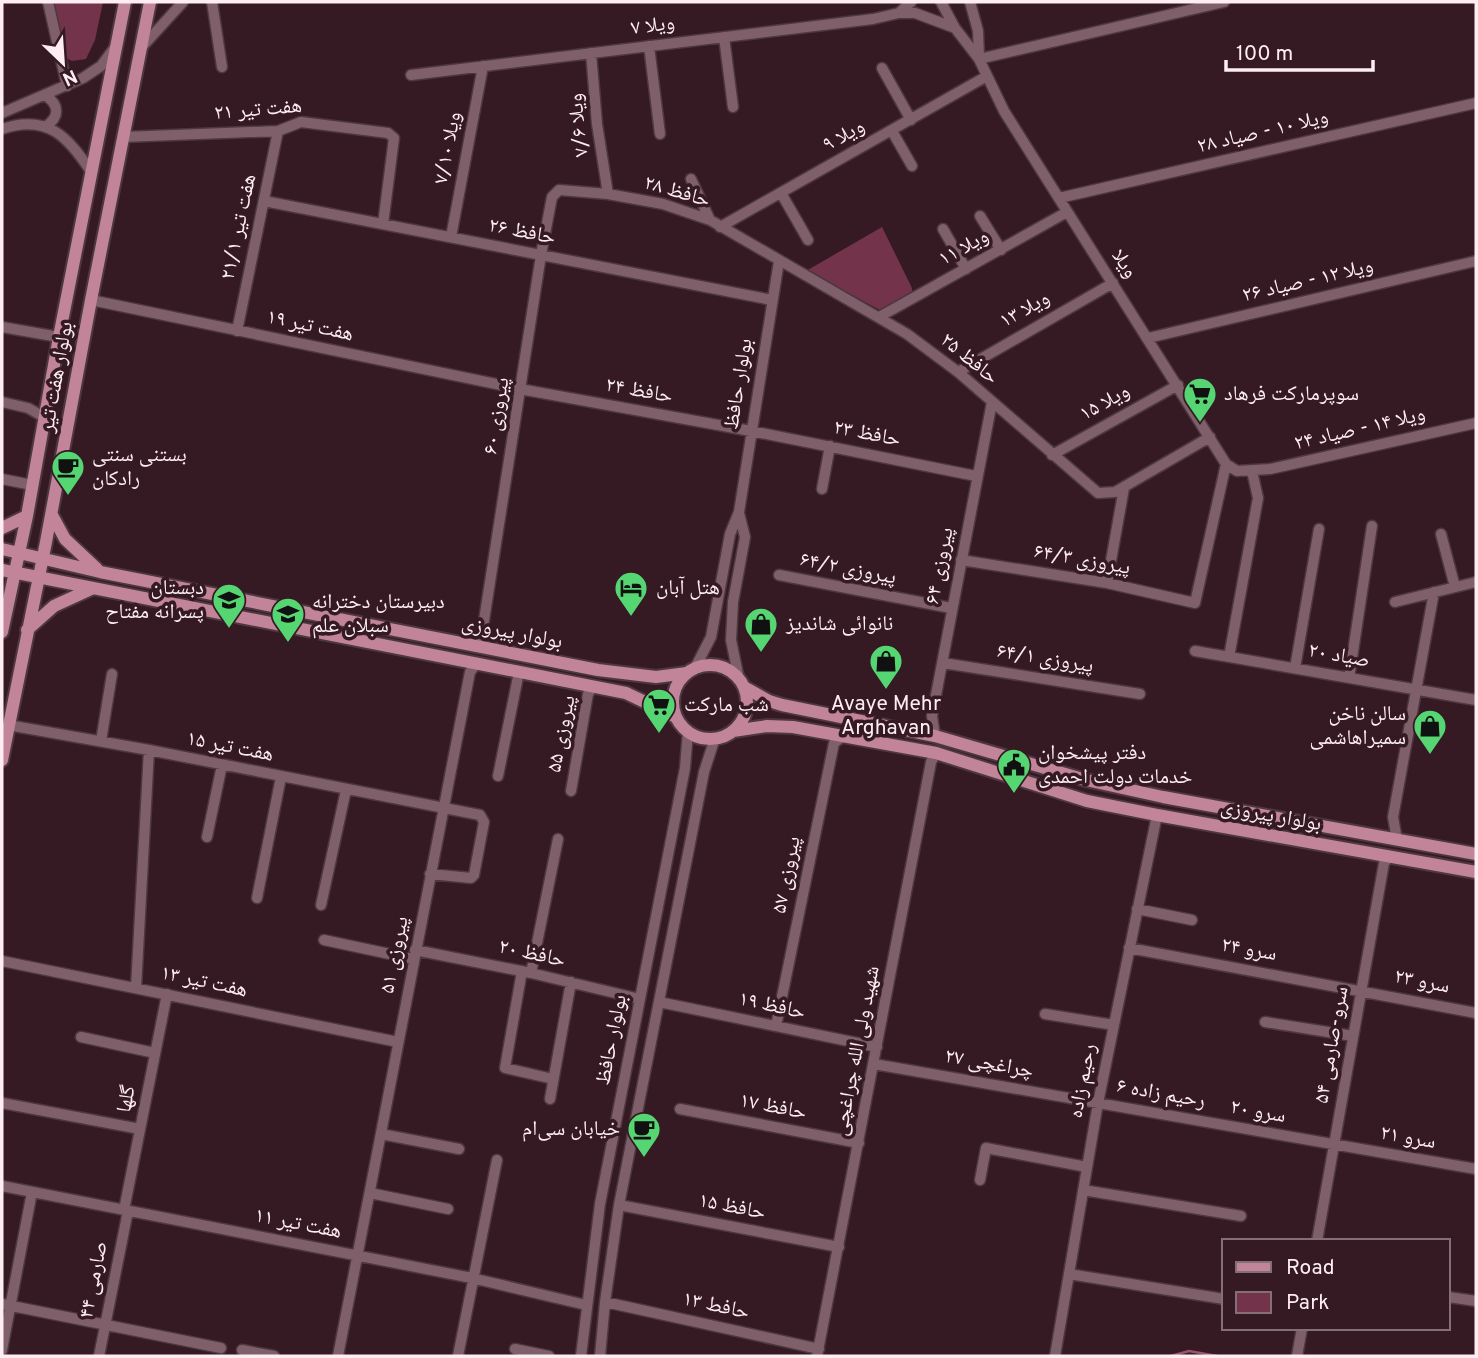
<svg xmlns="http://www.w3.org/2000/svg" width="1478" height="1358" viewBox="0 0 1478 1358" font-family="Overpass,'Noto Naskh Arabic',sans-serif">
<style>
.green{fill:#72334b}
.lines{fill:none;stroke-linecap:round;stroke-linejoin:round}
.stream{stroke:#9b526c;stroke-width:2.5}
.minor-casing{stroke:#4d3740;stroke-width:13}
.major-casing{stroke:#4d3740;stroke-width:16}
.minor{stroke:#7f5f69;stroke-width:10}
.major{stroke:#c18498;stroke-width:12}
.labels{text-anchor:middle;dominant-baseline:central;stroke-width:7;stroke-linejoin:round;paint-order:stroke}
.street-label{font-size:21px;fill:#feeef3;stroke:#351a23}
.poi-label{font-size:21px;fill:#feeef3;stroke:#351a23;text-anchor:start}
</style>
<rect width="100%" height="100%" fill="#351a23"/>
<!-- green -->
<path class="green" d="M53 2H103L95 40 86 59 72 61 64 57Z
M882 227 912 288V295L880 310 806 271Z"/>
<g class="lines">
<!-- stream -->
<path class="stream" d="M1171 1356 1189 1351 1217 1356"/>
<defs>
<path id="minor" d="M48 2 67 86
M212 2 222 67
M911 2 899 13H915L955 28
M941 2 955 28 979 59 1004 111 1226 464 1237 471 1270 469 1476 423
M970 2 978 31 979 58
M724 37 733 107
M649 46 660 134
M141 48 183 2
M591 53 597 124 608 194
M979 59 1224 2
M882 68 911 120
M411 75 873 19 899 13
M45 95C60 105 60 117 45 127
M2 113 83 78 101 66 116 46
M2 129C48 113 69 138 92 173
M892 131 912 166
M123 137 278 131 301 122 388 133 394 138 383 224
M691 179 710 220
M781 193 808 240
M1059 198 1476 103
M264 201 772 300
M980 216 1001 250
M720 227 987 76
M943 229 966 269
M451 237 483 66
M91 300 520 389 751 431 976 476
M879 317 1067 212
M2 327 59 337
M237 331 278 131
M1148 338 1476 261
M958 372 1113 283
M2 402 28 408 44 417
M1052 455 1178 385
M2 479 32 485
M822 489 830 446
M1441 534 1455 587
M961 560 1107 583 1195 603 1226 464
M779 575 951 608
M1107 583 1124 488
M1395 602 1476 582
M480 646 541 255 552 197 559 190 608 194 663 204 710 220 907 334 958 372 1098 493 1115 492 1210 437
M1195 651 1476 700
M1229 657 1258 498 1252 471
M943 663 1140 694
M695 668 711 637 730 534 739 512 779 261
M1295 668 1319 529
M1349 678 1372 526
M739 679 731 640 733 602 745 537 739 513
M8 725 149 750 480 815 484 822 474 875 471 878 430 874
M935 736 932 716 992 402
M101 741 112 674
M498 776 519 672
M571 791 588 694 593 686
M207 837 222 765
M1397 840 1393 817 1434 592
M257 898 281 777
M321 905 346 790
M1137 909 1192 920
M324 940 413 959
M1129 948 1476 1013
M415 950 531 973 640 999
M2 961 398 1042
M522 971 505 1068 553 1079
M531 973 558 839
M136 988 149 750
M659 1002 877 1047
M1045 1014 1114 1025
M1265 1022 1353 1036
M776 1026 834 743 843 736
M81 1037 155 1053
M874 1064 1476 1169
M550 1099 571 982
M2 1103 140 1129
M680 1109 859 1143
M381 1134 459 1149
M980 1180 986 1148 1087 1167
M2 1186 472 1278 586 1305
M1083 1190 1241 1216
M370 1193 448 1209
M619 1205 839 1247
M124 1210 167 994
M1317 1241 1384 863 1389 857
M1069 1274 1224 1299
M1448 1297 1476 1301
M605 1302 819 1349
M2 1304 221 1348
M515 1349 549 1356
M2 1350 32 1192
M242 1350 274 1356
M99 1356 128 1211
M338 1356 470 672 476 664
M458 1356 497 1160
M581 1356 600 1204 685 768 688 731
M600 1356 605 1302 619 1205 704 772 715 738
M817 1356 931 762 936 753
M1055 1356 1098 1103 1157 815
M1297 1356 1302 1328"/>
<path id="major" d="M52 515 65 539 97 569
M2 528 27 516
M2 549 100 572 598 670 656 677 687 673
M2 570 626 693 676 717
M27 630 54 606 91 589
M2 632 27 516 59 337 125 2
M673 702a37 37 0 1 1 74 0a37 37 0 1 1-74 0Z
M744 687 769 701 782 705 935 736 1086 780 1163 797 1476 854
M733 731 767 726 793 727 936 753 1087 801 1157 815 1476 872
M2 760 46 542 91 300 150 2"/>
</defs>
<!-- minor casing -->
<use href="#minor" class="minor-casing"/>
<!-- major casing -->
<use href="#major" class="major-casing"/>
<!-- minor -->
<use href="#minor" class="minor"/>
<!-- major -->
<use href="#major" class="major"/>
</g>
<!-- icons -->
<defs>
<symbol id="supermarket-pin" viewBox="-11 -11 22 30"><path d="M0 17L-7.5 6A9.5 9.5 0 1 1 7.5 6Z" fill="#55d672" stroke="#351a23"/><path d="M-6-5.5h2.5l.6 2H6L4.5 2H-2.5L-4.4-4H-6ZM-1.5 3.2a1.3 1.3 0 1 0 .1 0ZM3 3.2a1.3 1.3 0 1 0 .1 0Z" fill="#111"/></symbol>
<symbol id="cafe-pin" viewBox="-11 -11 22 30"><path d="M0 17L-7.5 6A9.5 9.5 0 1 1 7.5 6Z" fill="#55d672" stroke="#351a23"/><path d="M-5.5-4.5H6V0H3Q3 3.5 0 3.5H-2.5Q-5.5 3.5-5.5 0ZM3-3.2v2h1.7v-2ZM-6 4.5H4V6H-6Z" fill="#111"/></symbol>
<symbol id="hotel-pin" viewBox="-11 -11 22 30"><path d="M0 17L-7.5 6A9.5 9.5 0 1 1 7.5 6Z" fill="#55d672" stroke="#351a23"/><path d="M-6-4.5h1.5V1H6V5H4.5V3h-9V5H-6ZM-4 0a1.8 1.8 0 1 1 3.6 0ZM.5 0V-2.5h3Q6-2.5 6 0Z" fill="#111"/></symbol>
<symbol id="school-pin" viewBox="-11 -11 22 30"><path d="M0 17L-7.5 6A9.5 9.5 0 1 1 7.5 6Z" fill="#55d672" stroke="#351a23"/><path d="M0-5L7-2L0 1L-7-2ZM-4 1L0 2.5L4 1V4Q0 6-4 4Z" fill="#111"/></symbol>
<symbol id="shop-pin" viewBox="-11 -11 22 30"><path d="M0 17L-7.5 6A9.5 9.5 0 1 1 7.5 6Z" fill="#55d672" stroke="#351a23"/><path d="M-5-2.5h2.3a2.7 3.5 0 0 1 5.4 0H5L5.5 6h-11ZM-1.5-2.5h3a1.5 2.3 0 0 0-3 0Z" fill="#111"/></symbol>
<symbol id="civic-pin" viewBox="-11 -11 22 30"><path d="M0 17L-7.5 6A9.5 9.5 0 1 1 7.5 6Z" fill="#55d672" stroke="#351a23"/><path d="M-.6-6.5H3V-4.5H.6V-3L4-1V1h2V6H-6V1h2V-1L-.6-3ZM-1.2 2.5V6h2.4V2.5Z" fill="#111"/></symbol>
</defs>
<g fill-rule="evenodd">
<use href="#supermarket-pin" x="1181" y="375" width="38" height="52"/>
<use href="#cafe-pin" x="49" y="448" width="38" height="52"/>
<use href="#hotel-pin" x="612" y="569" width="38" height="52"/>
<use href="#school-pin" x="210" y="581" width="38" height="52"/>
<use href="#school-pin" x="269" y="595" width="38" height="52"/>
<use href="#shop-pin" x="742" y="605" width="38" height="52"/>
<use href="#shop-pin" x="867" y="642" width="38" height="52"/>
<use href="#supermarket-pin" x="640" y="686" width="38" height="52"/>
<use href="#shop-pin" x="1411" y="707" width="38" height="52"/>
<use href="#civic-pin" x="995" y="746" width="38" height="52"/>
<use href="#cafe-pin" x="625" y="1110" width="38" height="52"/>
</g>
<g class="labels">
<!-- street labels -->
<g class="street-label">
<text transform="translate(653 26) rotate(-7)">ویلا ۷</text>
<text transform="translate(258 110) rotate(-5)">هفت تیر ۲۱</text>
<text transform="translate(579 125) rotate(-96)">ویلا ۷/۶</text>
<text transform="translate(1263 132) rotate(-13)">ویلا ۱۰ - صیاد ۲۸</text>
<text transform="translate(844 136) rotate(-29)">ویلا ۹</text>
<text transform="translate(448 148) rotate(-79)">ویلا ۷/۱۰</text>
<text transform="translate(677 192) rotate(16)">حافظ ۲۸</text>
<text transform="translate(239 227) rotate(-78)">هفت تیر ۲۱/۱</text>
<text transform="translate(522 232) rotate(11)">حافظ ۲۶</text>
<text transform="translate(964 248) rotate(-29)">ویلا ۱۱</text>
<text transform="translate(1124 264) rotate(57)">ویلا</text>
<text transform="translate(1308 281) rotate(-13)">ویلا ۱۲ - صیاد ۲۶</text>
<text transform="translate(1025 310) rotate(-29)">ویلا ۱۳</text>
<text transform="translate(310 326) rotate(12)">هفت تیر ۱۹</text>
<text transform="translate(969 359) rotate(39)">حافظ ۲۵</text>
<text transform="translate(57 377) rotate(-80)">بولوار هفت تیر</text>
<text transform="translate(739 384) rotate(-81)">بولوار حافظ</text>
<text transform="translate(639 391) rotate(10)">حافظ ۲۴</text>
<text transform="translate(1105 403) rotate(-29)">ویلا ۱۵</text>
<text transform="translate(497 416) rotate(-81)">پیروزی ۶۰</text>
<text transform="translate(1360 429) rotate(-13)">ویلا ۱۴ - صیاد ۲۴</text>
<text transform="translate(867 434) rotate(11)">حافظ ۲۳</text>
<text transform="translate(1082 560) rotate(10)">پیروزی ۶۴/۳</text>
<text transform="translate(940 566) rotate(-79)">پیروزی ۶۴</text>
<text transform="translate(848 569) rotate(11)">پیروزی ۶۴/۲</text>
<text transform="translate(512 633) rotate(11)">بولوار پیروزی</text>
<text transform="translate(1339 656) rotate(10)">صیاد ۲۰</text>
<text transform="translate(1045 659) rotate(9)">پیروزی ۶۴/۱</text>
<text transform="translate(562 734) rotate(-79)">پیروزی ۵۵</text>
<text transform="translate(230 747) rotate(11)">هفت تیر ۱۵</text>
<text transform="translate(1271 816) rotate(10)">بولوار پیروزی</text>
<text transform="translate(787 875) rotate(-79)">پیروزی ۵۷</text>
<text transform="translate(1249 950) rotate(10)">سرو ۲۴</text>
<text transform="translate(532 954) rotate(12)">حافظ ۲۰</text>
<text transform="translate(395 955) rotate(-79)">پیروزی ۵۱</text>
<text transform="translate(204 982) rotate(12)">هفت تیر ۱۳</text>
<text transform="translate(1422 982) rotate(11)">سرو ۲۳</text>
<text transform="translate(772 1006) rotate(12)">حافظ ۱۹</text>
<text transform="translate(612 1040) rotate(-79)">بولوار حافظ</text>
<text transform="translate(1332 1045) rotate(-80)">سرو-صارمی ۵۴</text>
<text transform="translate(857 1051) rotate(-79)">شهید ولی الله چراغچی</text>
<text transform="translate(989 1064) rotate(10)">چراغچی ۲۷</text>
<text transform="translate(1083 1081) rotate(-79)">رحیم زاده</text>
<text transform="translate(1161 1094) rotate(10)">رحیم زاده ۶</text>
<text transform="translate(127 1099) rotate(-79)">گلها</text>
<text transform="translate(773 1107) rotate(11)">حافظ ۱۷</text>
<text transform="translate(1258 1112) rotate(10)">سرو ۲۰</text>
<text transform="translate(1408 1138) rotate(10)">سرو ۲۱</text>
<text transform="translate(732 1207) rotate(11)">حافظ ۱۵</text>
<text transform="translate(298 1224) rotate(11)">هفت تیر ۱۱</text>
<text transform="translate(94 1280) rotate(-79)">صارمی ۴۴</text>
<text transform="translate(716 1306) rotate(12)">حافط ۱۳</text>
</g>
<!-- poi labels -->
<g class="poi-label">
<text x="1224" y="394">سوپرمارکت فرهاد</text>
<text x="92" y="455">بستنی سنتی<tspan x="92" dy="24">رادکان</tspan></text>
<text x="204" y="588" text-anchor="end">دبستان<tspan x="204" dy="24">پسرانه مفتاح</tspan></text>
<text x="656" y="588">هتل آبان</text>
<text x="312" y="602">دبیرستان دخترانه<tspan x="312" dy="24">سبلان علم</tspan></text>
<text x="786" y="624">نانوائی شاندیز</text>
<text x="886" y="704" text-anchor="middle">Avaye Mehr<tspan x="886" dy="24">Arghavan</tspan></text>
<text x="684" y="705">شب مارکت</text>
<text x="1406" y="714" text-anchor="end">سالن ناخن<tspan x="1406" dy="24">سمیراهاشمی</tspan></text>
<text x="1038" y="753">دفتر پیشخوان<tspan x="1038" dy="24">خدمات دولت احمدی</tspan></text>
<text x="620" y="1129" text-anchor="end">خیابان سی‌ام</text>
</g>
</g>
<!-- border -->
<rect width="1478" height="1358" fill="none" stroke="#feeef3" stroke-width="7"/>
<!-- legend -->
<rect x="1222" y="1239" width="228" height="91" fill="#351a23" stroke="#856f76" stroke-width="2"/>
<rect x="1236" y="1262" width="35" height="10" fill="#c18498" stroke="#856f76" stroke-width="2"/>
<text x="1286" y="1274" font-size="21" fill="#feeef3">Road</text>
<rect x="1236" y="1292" width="35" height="21" fill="#72334b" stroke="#856f76" stroke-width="2"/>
<text x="1286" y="1309" font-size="21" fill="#feeef3">Park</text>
<!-- north arrow -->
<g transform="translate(63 63) rotate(155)" stroke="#351a23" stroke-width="5" paint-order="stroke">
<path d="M0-5L12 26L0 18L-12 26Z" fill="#feeef3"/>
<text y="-10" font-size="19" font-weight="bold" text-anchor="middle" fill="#feeef3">N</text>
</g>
<!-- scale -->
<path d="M1226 60v10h147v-10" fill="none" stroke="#feeef3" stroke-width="3.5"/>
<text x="1236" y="60" font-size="21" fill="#feeef3" stroke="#351a23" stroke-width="5" paint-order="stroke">100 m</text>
</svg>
